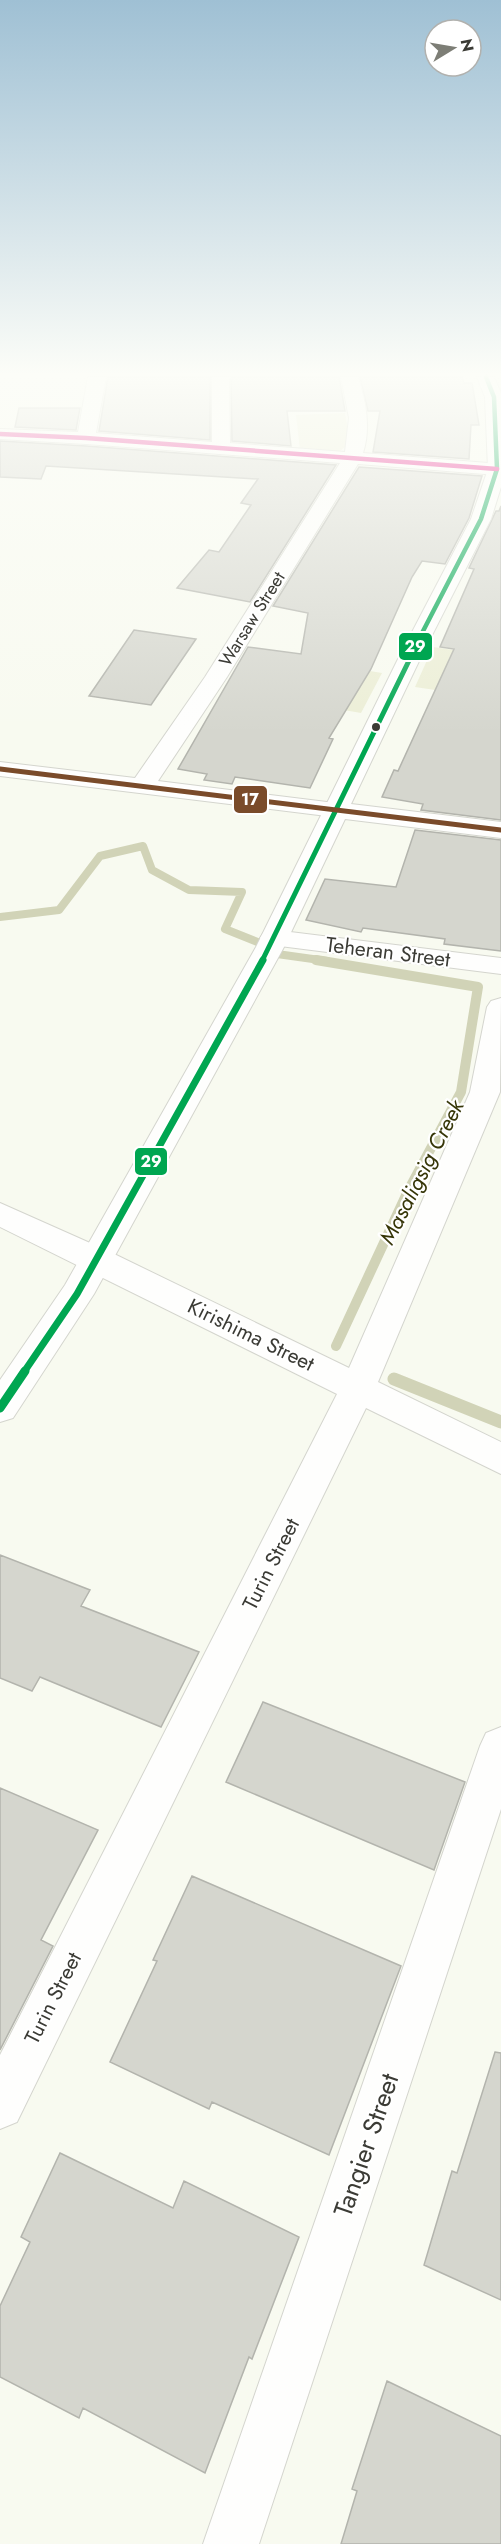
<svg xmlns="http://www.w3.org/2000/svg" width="501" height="2544" viewBox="0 0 501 2544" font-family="Jost,sans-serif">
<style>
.green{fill:#eceed6}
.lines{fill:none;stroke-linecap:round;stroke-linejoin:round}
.stream-far2{stroke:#d1d3b7;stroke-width:8}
.stream-far1{stroke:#d1d3b7;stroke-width:10}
.stream{stroke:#d1d3b7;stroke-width:13}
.building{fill:#d5d6ce;stroke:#b3b4ad;stroke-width:1.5}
.minor-casing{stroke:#d4d5ce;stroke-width:2}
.tertiary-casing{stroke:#d4d5ce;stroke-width:2}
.minor{fill:#fefefd;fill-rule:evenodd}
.tertiary{fill:#fefefd;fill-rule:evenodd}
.bus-1-far3-casing{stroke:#fff;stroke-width:8}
.bus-1-far2-casing{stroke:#fff;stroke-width:8}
.bus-1-far1-casing{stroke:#fff;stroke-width:11}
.bus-1-casing{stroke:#fff;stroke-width:14}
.bus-2-casing{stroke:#fff;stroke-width:8}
.bus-3-casing{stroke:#fff;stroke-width:8}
.bus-1-far3{stroke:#00a651;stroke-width:4.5}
.bus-1-far2{stroke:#00a651;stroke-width:5}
.bus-1-far1{stroke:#00a651;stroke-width:7}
.bus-1{stroke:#00a651;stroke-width:9}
.bus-2{stroke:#7a4b2a;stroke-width:5}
.bus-3{stroke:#e5007d;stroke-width:4.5}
.bus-dot{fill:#3b3b35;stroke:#fff;stroke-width:2}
.labels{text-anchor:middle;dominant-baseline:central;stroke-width:4.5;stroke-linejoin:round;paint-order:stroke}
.far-street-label{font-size:18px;fill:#3b3b35;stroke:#fff}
.street-label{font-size:21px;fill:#3b3b35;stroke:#fff}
.water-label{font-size:22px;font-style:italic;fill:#363608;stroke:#fff}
.near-street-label{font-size:26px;fill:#3b3b35;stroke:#fff}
.line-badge{stroke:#fff;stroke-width:2}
.badge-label{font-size:16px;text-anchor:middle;font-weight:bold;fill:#fff}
</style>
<rect width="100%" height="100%" fill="#f8faf0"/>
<!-- green -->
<path class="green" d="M345 413 350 443 340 451 300 450 296 415Z
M433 647 501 657 496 699 415 687Z
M316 662 382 673 361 713 292 701Z"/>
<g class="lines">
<!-- stream-far2 -->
<path class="stream-far2" d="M0 917 59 910 100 856 143 846 152 870 189 890 242 892 225 929 270 947 277 954 327 961"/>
<!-- stream-far1 -->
<path class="stream-far1" d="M316 960 478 987 461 1092 408 1191 336 1346"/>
<!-- stream -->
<path class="stream" d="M394 1379 501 1422"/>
</g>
<!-- building -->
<path class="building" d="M108 377H210V440L99 431Z
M231 377H339L345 411H287L291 446 232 441Z
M360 377H462L464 383H472L479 425H471L469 459 373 452 380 411H368Z
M19 408H80L76 430 15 427Z
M0 441 86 446 336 465 250 602 177 588 209 550 219 552 251 505 241 503 258 479 46 466 41 479 0 477Z
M359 467 482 476 469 518 445 564 422 561 412 577 371 669 329 738 333 739 310 788 235 777 232 784 204 780 207 774 178 769 248 647 301 654 308 613 273 606Z
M501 506V820L421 810 423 804 382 797 394 770 398 771 454 649 440 647 474 569 469 568 496 511H499Z
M134 630 196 639 151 705 89 696Z
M415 830 501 840V951L444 944 445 939 363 928 361 932 306 920 325 879 396 887Z
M0 1555 90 1590 81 1606 199 1652 161 1727 40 1677 32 1691 0 1678Z
M263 1702 465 1782 434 1870 226 1782Z
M0 1788 98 1830 41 1940 53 1946 0 2050Z
M192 1876 401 1966 329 2155 212 2102 209 2109 110 2062 157 1961 153 1960Z
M495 2052 501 2053V2300L424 2265 452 2171 457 2173Z
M60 2153 173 2208 184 2181 299 2237 252 2359 249 2357 205 2473 83 2408 79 2418 0 2377V2306L30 2242 21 2237Z
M387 2381 501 2436V2544H341L357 2491 352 2489Z"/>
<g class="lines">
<defs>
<path id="minor" d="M88 377H106L96 433 212 442V377H229L230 443 345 452 349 418 341 377H358C366 402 371 428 363 453L501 464V474L497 475 358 464 227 677 158 781 335 803 344 805 347 810 344 815 335 817 0 776V762L135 778 205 677 340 463 86 444 0 439V429L78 432Z
M274 930 501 958V974L264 944 260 938 264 932Z
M501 998 500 1092 378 1382 501 1442V1474L366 1408 17 2122 0 2129V2055L337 1394 0 1227V1203L108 1251 349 1368 470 1092 487 1007 491 1001Z
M501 1727V1809L259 2544H203L480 1746 486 1733Z"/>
<path id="tertiary" d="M477 377H494L501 393V487L491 519 421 657 351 804 501 822V838L345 819 284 947 94 1294 13 1418 0 1422V1380L65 1285 256 947 399 657 471 519 488 469 485 397Z"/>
</defs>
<!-- minor casing -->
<use href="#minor" class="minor-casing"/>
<!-- tertiary casing -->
<use href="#tertiary" class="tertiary-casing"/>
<!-- minor -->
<use href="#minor" class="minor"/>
<!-- tertiary -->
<use href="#tertiary" class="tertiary"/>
<defs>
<path id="bus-1-far3" d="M421 635 481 519 497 469 494 397 486 377"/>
<path id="bus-1-far2" d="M262 961 422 634"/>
<path id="bus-1-far1" d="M24 1372 77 1294 263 960"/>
<path id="bus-1" d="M0 1408 25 1371"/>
<path id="bus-2" d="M0 769 501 830"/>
<path id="bus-3" d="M0 434 86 438 497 469"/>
</defs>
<!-- bus-1-far3 casing -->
<use href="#bus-1-far3" class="bus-1-far3-casing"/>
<!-- bus-1-far2 casing -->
<use href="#bus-1-far2" class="bus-1-far2-casing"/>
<!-- bus-1-far1 casing -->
<use href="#bus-1-far1" class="bus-1-far1-casing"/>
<!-- bus-1 casing -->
<use href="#bus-1" class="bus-1-casing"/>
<!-- bus-2 casing -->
<use href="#bus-2" class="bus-2-casing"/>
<!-- bus-3 casing -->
<use href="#bus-3" class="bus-3-casing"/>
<!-- bus-1-far3 -->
<use href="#bus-1-far3" class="bus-1-far3"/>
<!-- bus-1-far2 -->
<use href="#bus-1-far2" class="bus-1-far2"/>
<!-- bus-1-far1 -->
<use href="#bus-1-far1" class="bus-1-far1"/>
<!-- bus-1 -->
<use href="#bus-1" class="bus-1"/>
<!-- bus-2 -->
<use href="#bus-2" class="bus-2"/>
<!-- bus-3 -->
<use href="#bus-3" class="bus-3"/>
</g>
<!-- sky -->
<linearGradient id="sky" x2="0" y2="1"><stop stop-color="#9fc0d4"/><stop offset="0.51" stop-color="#fcfdf8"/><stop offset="1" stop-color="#fcfdf8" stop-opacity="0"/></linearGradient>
<rect width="501" height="733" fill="url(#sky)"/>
<!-- markers -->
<circle class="bus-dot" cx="376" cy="727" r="5"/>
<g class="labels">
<!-- far-street labels -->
<g class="far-street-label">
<text transform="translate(252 619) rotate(-58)">Warsaw Street</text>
</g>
<!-- street labels -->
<g class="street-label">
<text transform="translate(388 952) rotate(7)">Teheran Street</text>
<text transform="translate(251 1335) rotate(26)">Kirishima Street</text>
<text transform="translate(271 1564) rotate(-63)">Turin Street</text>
<text transform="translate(53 1998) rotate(-63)">Turin Street</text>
</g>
<!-- water labels -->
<g class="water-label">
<text transform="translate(421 1172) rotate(-63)">Masaligsig Creek</text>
</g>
<!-- near-street labels -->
<g class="near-street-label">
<text transform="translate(366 2145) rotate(-71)">Tangier Street</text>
</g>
</g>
<g class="line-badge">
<rect x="398" y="632" width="35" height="29" rx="6" fill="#00a651"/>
<rect x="233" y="785" width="35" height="29" rx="6" fill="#7a4b2a"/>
<rect x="134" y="1147" width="34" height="29" rx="6" fill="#00a651"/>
</g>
<g class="badge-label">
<text x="415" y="652">29</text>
<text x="250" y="805">17</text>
<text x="151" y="1167">29</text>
</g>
<!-- north arrow -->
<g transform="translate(453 48) rotate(79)"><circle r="28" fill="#ffffff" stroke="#b1b1ae" stroke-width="1.5"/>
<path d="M0-4.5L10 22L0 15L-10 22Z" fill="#7d7e76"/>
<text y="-9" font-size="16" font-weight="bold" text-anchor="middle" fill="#3b3b35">N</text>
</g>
</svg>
